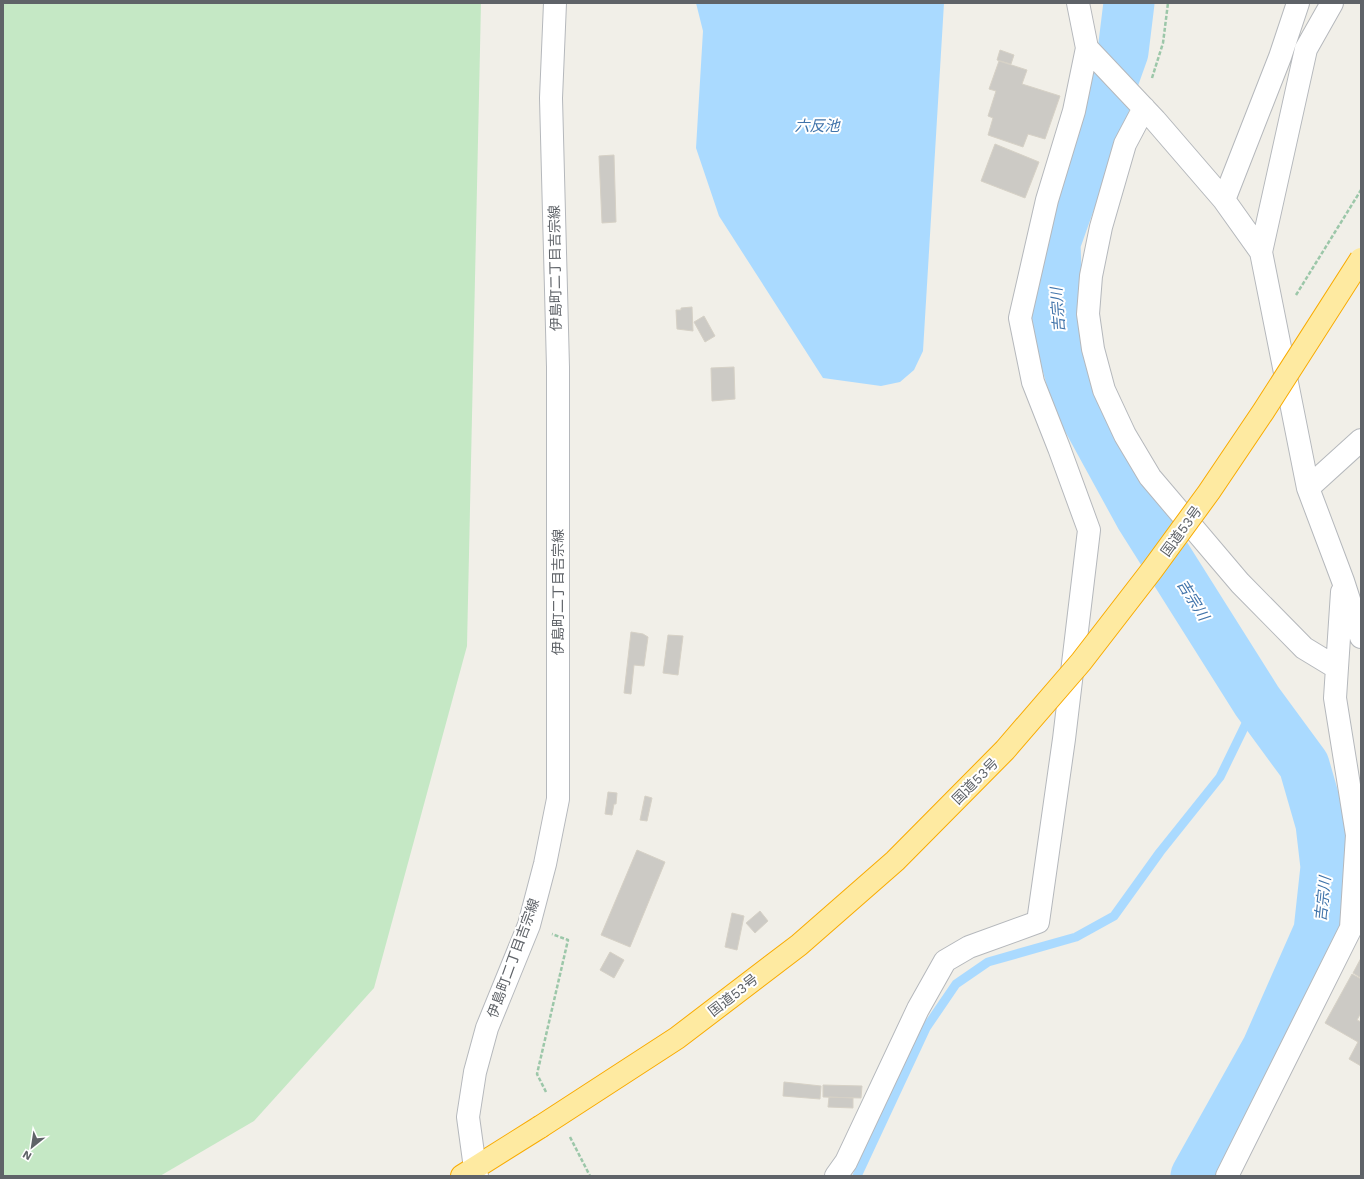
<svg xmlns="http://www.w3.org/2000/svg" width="1364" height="1179" viewBox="0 0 1364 1179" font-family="'Work Sans','Noto Sans JP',sans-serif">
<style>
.green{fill:#c5e8c5}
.water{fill:#aadaff}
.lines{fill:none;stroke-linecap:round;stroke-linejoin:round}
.stream{stroke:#aadaff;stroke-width:9}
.river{stroke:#aadaff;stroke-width:51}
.building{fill:#cccac5;stroke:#d6d1c6}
.minor-casing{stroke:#b5b8bc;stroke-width:24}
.tertiary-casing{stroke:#b5b8bc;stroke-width:24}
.trunk-casing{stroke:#f9ab00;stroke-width:24}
.path{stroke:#9cc7a9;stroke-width:2.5;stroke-dasharray:4 2;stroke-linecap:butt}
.minor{stroke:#fff;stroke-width:22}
.tertiary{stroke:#fff;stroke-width:22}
.trunk{stroke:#feeaa1;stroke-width:22}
.trunk-bridge-casing{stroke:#f9ab00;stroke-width:24;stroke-linecap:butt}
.trunk-bridge{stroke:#feeaa1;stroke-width:22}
.labels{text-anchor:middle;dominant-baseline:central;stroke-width:4;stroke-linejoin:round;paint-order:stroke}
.street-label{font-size:14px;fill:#5f6368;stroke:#fff}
.water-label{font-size:15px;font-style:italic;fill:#4174aa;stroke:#fff}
</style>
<rect width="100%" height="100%" fill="#f1efe8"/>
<!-- green -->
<path class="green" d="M3 3H481L467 646 374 988 254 1121 160 1176H3Z"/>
<!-- water -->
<path class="water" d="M696 3H944L923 351 914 370 900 382 881 386 823 378 719 216 696 148 703 31Z"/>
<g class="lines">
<!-- stream -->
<path class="stream" d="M857 1176 926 1028 956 984 988 962 1076 937 1114 916 1160 852 1220 777 1257 701"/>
<!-- river -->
<path class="river" d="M1129 3 1123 52 1055 243 1058 331 1078 402 1141 517 1257 701 1304 765 1321 824 1326 867 1319 931 1267 1049 1196 1176"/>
</g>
<!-- building -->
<path class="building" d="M1000 50 1014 55 1011 64 997 60Z
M999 61 1027 70 1022 84 1060 96 1045 139 1028 134 1023 147 988 135 993 118 988 116 996 91 989 89Z
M995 144 1039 162 1025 198 981 181Z
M614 155 616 222 602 223 599 156Z
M692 307 693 331 677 329 676 310H681V308Z
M704 316 715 336 705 342 694 322Z
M734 367 735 399 712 401 711 368Z
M631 632 643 634 648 637 644 666 634 665 631 694 624 693Z
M668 635 683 636 678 675 663 673Z
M608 792 617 793 616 804H614L612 815 605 814Z
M645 796 652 798 647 821 640 820Z
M637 850 665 862 630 947 601 935Z
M760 911 768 921 755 933 746 923Z
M732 913 744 916 737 950 725 947Z
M610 952 624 960 614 978 600 970Z
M1361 958V978L1353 973Z
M1352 974 1361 979V1013L1357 1020 1361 1022V1066L1349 1059 1358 1042 1325 1023Z
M784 1082 821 1086 820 1099 783 1096Z
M823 1085 862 1086 861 1098 823 1097Z
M829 1097 853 1098V1108L828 1107Z"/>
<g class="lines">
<defs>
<path id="minor" d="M1078 3 1087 48 1155 120 1224 200 1261 252 1308 488 1343 581 1361 637
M1144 108 1125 144 1101 227 1091 276 1088 314 1093 349 1104 390 1125 435 1150 477 1240 583 1304 648 1337 668
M1224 200 1280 57 1298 3
M1261 252 1306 49 1332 3
M1308 488 1361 440
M836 1176 846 1162 918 1009 945 961 969 947 1038 922 1064 739 1089 530 1059 448 1033 382 1020 318 1047 200 1074 111 1087 48
M1227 1176 1351 928 1357 835 1335 698 1342 592"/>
<path id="tertiary" d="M477 1176 475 1168 468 1117 475 1072 487 1028 529 925 545 864 558 799V367L551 98 555 3"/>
<path id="trunk" d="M462 1176 540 1127"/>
</defs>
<!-- minor casing -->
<use href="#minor" class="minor-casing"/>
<!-- tertiary casing -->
<use href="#tertiary" class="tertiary-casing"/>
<!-- trunk casing -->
<use href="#trunk" class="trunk-casing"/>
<!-- path -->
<path class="path" d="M1152 78 1163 43 1168 3
M1296 295 1361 190
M546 1092 537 1074 568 940 552 934
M570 1137 590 1176"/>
<!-- minor -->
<use href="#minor" class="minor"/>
<!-- tertiary -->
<use href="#tertiary" class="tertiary"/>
<!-- trunk -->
<use href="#trunk" class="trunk"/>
<defs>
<path id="trunk-bridge" d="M540 1127 677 1038 799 945 895 861 1005 750 1081 662 1152 570 1209 492 1263 412 1361 259"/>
</defs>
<!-- trunk-bridge casing -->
<use href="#trunk-bridge" class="trunk-bridge-casing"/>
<!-- trunk-bridge -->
<use href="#trunk-bridge" class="trunk-bridge"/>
</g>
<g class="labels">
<!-- street labels -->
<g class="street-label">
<text transform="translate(555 268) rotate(-91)">伊島町二丁目吉宗線</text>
<text transform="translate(1181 531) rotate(-54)">国道53号</text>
<text transform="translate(558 592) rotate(-90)">伊島町二丁目吉宗線</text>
<text transform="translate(975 781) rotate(-45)">国道53号</text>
<text transform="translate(513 958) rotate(-70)">伊島町二丁目吉宗線</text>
<text transform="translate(733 995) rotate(-38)">国道53号</text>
</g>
<!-- water labels -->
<g class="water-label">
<text x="817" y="126">六反池</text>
<text transform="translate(1058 310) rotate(-94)">吉宗川</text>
<text transform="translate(1193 600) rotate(58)">吉宗川</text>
<text transform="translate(1323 899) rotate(-84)">吉宗川</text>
</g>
</g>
<!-- border -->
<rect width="1364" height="1179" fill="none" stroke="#5f6368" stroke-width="8"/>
<!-- north arrow -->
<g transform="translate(32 1147) rotate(210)" stroke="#ffffff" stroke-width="3" paint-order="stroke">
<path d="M0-3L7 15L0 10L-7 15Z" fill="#5f6368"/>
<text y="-6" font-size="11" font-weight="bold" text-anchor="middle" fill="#5f6368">N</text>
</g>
</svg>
